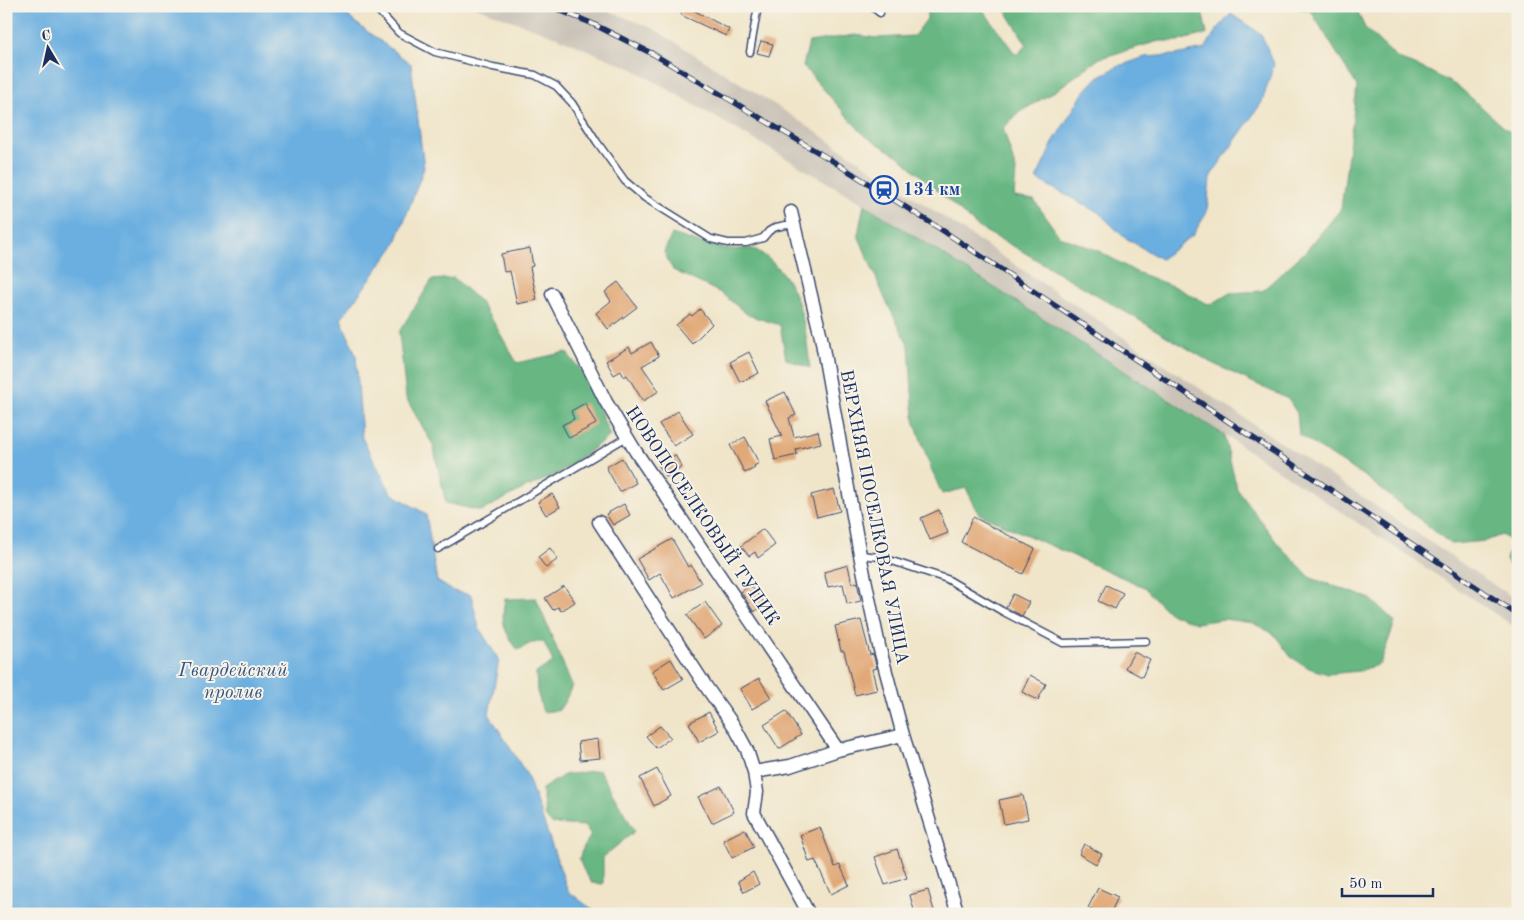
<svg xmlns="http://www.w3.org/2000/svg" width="1524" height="920" viewBox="0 0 1524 920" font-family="'Old Standard TT',serif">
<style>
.industrial{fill:#cbc3b8}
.forest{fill:#67b783;stroke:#417370}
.water{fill:#6bafe0;stroke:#436f9f}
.building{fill:#e1a978}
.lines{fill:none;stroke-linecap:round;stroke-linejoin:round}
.service-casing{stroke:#3b4a6e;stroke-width:9}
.minor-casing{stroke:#3b4a6e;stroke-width:15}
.service{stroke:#fff;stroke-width:6}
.minor{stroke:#fff;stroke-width:12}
.rail-casing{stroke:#1b2f5e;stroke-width:5.5}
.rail{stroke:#f7f3e8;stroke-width:4;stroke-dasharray:11;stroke-linecap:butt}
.labels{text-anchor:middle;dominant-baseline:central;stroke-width:4;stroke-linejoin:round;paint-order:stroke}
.transit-label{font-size:18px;font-weight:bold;fill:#164399;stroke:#f7f3e8;text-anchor:start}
.street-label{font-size:18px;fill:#1b2f5e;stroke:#f7f3e8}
.water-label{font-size:19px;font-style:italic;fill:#335585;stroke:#f7f3e8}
</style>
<rect width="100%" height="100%" fill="#f7f3e8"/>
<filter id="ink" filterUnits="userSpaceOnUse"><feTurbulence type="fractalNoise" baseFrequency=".02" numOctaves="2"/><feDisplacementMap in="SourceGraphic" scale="10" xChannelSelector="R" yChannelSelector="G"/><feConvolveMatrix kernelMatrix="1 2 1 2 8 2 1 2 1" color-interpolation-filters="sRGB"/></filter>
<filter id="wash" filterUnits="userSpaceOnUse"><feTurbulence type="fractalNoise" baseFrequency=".0096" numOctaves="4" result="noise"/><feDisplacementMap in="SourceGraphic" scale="20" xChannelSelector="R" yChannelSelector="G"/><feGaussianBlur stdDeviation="1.12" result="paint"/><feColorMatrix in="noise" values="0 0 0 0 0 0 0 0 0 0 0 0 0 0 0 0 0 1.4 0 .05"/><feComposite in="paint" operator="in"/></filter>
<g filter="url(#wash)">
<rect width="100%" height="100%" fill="#f0e5c9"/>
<!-- industrial -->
<path class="industrial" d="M473 6H596L652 28 777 106 1518 601V629L1193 414 864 204 635 70 559 38Z"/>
<!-- forest -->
<path class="forest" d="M927 6H980L1016 55 1027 45 1003 6H1201L1207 34 1177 41H1159L1100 58 1055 91 1020 112 1003 128 1016 170 1014 197 1034 200 1059 236 1099 251 1134 271 1177 288 1210 305 1230 293 1262 291 1306 251 1341 209 1357 86 1311 11 1291 6H1355L1365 28 1398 59 1425 69 1459 87 1506 129 1518 137V580L1506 560 1512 542 1502 535 1485 541 1451 544 1367 478 1299 435 1297 413 1288 399 1214 364 1015 247 979 228 901 158 864 135 803 66 809 42 855 35 877 38 914 36 927 19Z
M864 204 1224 435 1237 489 1278 544 1311 578 1371 599 1395 622 1380 664 1359 671 1328 674 1309 668 1291 657 1274 634 1253 623 1224 619 1196 623 1169 613 1144 587 979 514 966 488 942 494 930 466 914 420 909 346 886 301 858 235Z
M672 234C691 240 709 247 729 249 737 250 748 247 756 250 762 253 769 259 774 264 802 291 806 331 810 368L786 359 780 325 748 315 721 293 673 270 664 252Z
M454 278 479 301 494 323 517 363 566 352 585 375 610 436 559 473 525 488 481 511 446 503 433 445 406 398 399 332 432 280Z
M536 598 572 686 565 701 559 710 543 712 537 691 536 673 553 662 544 642 531 643 518 650C503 630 501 623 505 599Z
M599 770 635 831 603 857V884L592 883C576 858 576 860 591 835L585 826 552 824 545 816 542 789 564 775Z"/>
<!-- water -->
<path class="water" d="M15 6H340L352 20 411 64 424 168 395 245 341 319 356 355 362 438 391 493 426 514 437 581 453 591 471 595 479 628 499 660 489 714 527 775 568 891 598 914H231L223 910 161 912 156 914H6V30Z
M1231 14 1261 34 1274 64 1262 102 1210 177 1207 212 1193 235 1161 259 1124 237 1098 212 1036 179 1055 139 1084 92 1098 77 1119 66 1145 57 1175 55 1205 49 1215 32Z"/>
<g id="blocks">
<!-- building -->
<path class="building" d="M675 6H690L693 10 729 29 726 36 683 16Z
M761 41 773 44 769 56 757 53Z
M530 248 533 266 530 267 537 300 517 304 510 271 504 272 501 254Z
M618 282 637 307 608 329 596 313 611 301 605 292Z
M700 309 712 324 692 344 676 325 690 314 692 316Z
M651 342 659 356 642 366 659 391 643 401 627 375 624 377 621 371 614 375 606 361 629 347 632 353Z
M749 352 759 373 740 382 730 362Z
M785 392 796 415 789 418 794 437 818 431 821 443 796 449 797 455 775 460 770 439 782 436 765 401Z
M585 403 596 424 569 438 562 425 574 419 571 411Z
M678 411 693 434 674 446 659 424Z
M745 437 759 463 754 466 755 468 745 473 730 445Z
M675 455 682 467 666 477 659 466Z
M622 458 636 483 620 492 606 467Z
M834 489 840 511 817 517 811 495Z
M552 494 560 507 546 515 538 502Z
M624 504 630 515 613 525 606 514Z
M939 510 948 533 930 540 921 518Z
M973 517 1035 549 1023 574 961 542Z
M763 529 775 545 758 558 755 552 749 556 741 546Z
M672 539 688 567 691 565 701 583 674 598 660 573 649 580 637 559Z
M550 548 558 559 546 568 538 557Z
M848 565 852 584 857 582 861 601 847 604 843 584 828 587 824 572Z
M750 585 765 604 754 612 741 592Z
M1106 585 1123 593 1115 609 1098 601Z
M564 586 575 602 561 611 558 607 553 610 545 598Z
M1013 594 1029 602 1022 616 1006 607Z
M705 602 722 626 704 639 687 615Z
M861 620 870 655 873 654 877 668 872 669 877 690 855 695 844 651H841L835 626Z
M1134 652 1150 660 1142 677 1125 668Z
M671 659 683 679 664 690 652 671Z
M1030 675 1046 684 1038 700 1022 692Z
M759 678 771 698 752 709 740 689Z
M786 711 801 735 779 749 764 725Z
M709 712 719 731 699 742 689 723Z
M660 726 671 738 656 748 646 736Z
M598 739 600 758 580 760 578 742Z
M657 769 671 796 654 806 640 778Z
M721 786 734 812 712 823 698 797Z
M1023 795 1028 819 1004 824 999 800Z
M820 827 835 867 840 865 849 885 831 894 815 860 809 862 800 835Z
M745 829 754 847 732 858 723 840Z
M1084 844 1102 854 1096 864 1079 854Z
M897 849 907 878 885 885 875 857Z
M753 872 759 884 744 892 738 881Z
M1098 888 1118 897 1110 914H1099L1088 908Z
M928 890 935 914H915L910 895Z"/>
</g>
</g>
<g filter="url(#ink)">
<use href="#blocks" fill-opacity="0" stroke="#3b4a6e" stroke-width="1"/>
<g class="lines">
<defs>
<path id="service" d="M374 6 399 33 435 52 493 67 535 75 556 86 572 103 597 142 625 181 645 198 711 239 728 243H746L763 238 769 231 776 227 786 225 794 226
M871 6 880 13
M750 52 758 6
M438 549 627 437
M860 555 880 557 947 579 1002 611 1063 643 1146 641"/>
<path id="minor" d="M791 212 821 337 860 555 879 646 903 735 958 914
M552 294 606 402 636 452 838 750
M599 522 707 688 734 726 747 750 754 772 757 792 754 813 809 914
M754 772 790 766 838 750 903 735"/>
</defs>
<!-- service casing -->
<use href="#service" class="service-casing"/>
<!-- minor casing -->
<use href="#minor" class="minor-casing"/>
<!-- service -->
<use href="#service" class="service"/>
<!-- minor -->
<use href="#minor" class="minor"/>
<defs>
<path id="rail" d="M549 6 591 23 653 54 831 160 942 230 1518 615"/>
</defs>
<!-- rail casing -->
<use href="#rail" class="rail-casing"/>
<!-- rail -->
<use href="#rail" class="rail"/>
</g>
</g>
<!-- icons -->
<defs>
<symbol id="station-ring" viewBox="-11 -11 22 22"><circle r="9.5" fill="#f7f3e8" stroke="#1a4fb4" stroke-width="1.5"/><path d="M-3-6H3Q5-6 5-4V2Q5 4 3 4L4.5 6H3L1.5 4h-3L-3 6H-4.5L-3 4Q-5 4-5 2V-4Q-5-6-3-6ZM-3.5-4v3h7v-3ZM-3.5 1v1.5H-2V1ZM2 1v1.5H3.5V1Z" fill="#1a4fb4"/></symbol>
</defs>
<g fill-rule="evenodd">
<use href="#station-ring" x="868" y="174" width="32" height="32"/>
</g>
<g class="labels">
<!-- transit labels -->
<g class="transit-label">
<text x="903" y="190">134 км</text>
</g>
<!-- street labels -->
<g class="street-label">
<text transform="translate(702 516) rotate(56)">НОВОПОСЕЛКОВЫЙ ТУПИК</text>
<text transform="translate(874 517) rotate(79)">ВЕРХНЯЯ ПОСЕЛКОВАЯ УЛИЦА</text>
</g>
<!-- water labels -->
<g class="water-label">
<text x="233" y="671">Гвардейский<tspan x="233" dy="22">пролив</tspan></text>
</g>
</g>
<!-- margin -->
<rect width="1524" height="920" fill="none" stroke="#f7f3e8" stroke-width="25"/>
<!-- north arrow -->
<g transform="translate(48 48) rotate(351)" stroke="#f7f3e8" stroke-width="4" paint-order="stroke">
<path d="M0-4L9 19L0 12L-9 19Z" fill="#1b2f5e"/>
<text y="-8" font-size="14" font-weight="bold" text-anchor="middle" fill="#1b2f5e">С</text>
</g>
<!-- scale -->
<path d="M1342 888v8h91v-8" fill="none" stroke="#1b2f5e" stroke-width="2.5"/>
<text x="1349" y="888" font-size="15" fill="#1b2f5e" stroke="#f7f3e8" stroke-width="4" paint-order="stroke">50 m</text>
</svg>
